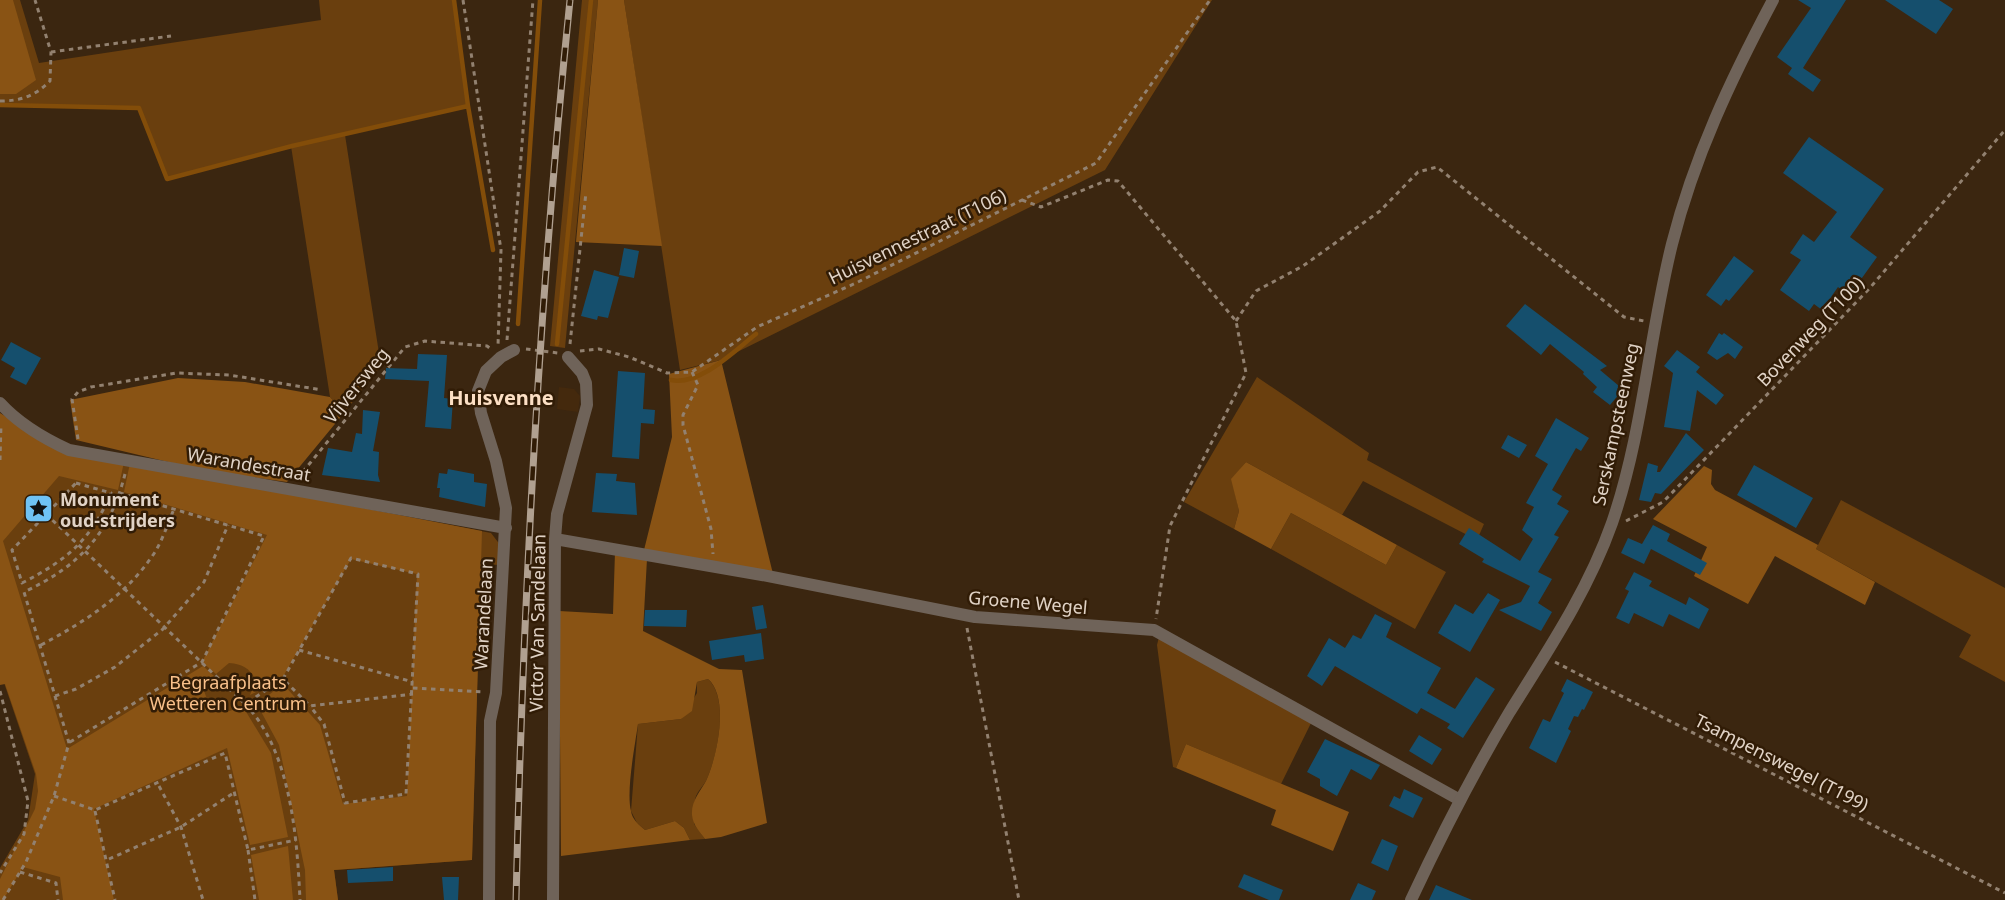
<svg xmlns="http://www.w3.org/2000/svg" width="2005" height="900" viewBox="0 0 2005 900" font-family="'Noto Sans',sans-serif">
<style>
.built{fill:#44290d}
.green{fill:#6a3f0e}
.forest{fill:#895314}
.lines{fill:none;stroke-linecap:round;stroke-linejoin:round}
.stream{stroke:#834d09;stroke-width:4.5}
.building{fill:#154f6d}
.path{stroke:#928170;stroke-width:3;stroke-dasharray:4.5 4.5;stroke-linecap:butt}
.minor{stroke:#6f6359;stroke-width:12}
.tertiary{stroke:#6f6359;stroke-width:12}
.rail-casing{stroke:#b0a090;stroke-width:7}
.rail{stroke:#311c06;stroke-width:4.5;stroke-dasharray:14;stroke-linecap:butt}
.labels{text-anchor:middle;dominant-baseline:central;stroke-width:5;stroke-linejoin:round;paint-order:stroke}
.street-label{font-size:18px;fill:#e1d3c6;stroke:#311c06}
.poi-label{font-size:18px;font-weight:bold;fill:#e1d3c6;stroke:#311c06;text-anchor:start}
.park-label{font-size:18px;fill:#f9c08a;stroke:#311c06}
.neighbourhood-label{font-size:20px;font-weight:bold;fill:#fcdfc4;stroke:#311c06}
</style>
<rect width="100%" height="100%" fill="#3b2610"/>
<!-- built -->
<path class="built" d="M559 387 574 389 580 396 578 412 557 409Z"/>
<!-- green -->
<path class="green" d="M0 0H20L39 63 321 20 319 0H454L468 106 345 135 381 366 344 413 330 397 291 146 167 179 139 108 0 105Z
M582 0H598L565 348 550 346Z
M624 0H1212L1105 170 721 360 680 370Z
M1257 377 1369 453 1367 460 1484 524 1477 540 1363 481 1342 515 1246 462 1232 479 1239 511 1234 529 1184 502Z
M0 434 69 455 130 463 491 533 501 546 500 565 481 564 472 860 334 870 338 900H0V868L28 820 35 774 0 671Z
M1841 500 2005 588V682L1959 657 1971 635 1816 549Z
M1291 513 1386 565 1397 545 1446 572 1415 629 1271 549Z
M1159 637 1312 721 1281 784 1186 744 1176 768 1173 767 1157 645Z
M708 679C730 699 717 757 706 781 703 786 698 791 696 796 693 804 695 816 694 824L705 839 690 840 684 828 675 821 645 830 637 823 631 811 638 724 681 719 697 693V682Z"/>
<!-- forest -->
<path class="forest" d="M0 0H13L36 80 16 94H0Z
M598 0H624L662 246 576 242Z
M721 360 773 574 644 550 672 437 669 374Z
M178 378 245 382 330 397 344 413 287 482 206 471 76 440 70 400Z
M0 413 69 455 124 462 118 490 59 476 3 541 67 749 203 666 214 676 204 691C212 714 222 717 242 705L271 753 288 837 250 845 227 748 94 809 114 900H63L60 877 23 867 3 900H0V879L35 809 38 791 36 774 5 684 0 685Z
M1246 462 1397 545 1386 565 1291 513 1271 549 1234 529 1239 511 1231 479Z
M130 463 482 531 472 860 334 870 338 900H306L305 870 279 745 257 704 283 684 320 725 343 804 407 796 417 574 351 559 281 680 250 695 256 680C249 668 243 664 229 663L216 674 202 662 267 535 124 492Z
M1704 466 1712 470 1711 484 1715 490 1818 545 1816 549 1875 582 1865 605 1775 556 1748 604 1694 576 1707 547 1653 519Z
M615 552 647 559 643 631 719 669 742 670 767 823 721 837 705 839C699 831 693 825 692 815 691 801 700 792 706 781 717 757 730 698 708 679L697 682 692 711 681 719 638 724C635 745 626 791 631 811 632 819 639 825 645 830L675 821 684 828 690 840 561 856 559 611 613 614Z
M1186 744 1349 812 1333 851 1271 825 1276 810 1176 768Z
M288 846 293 900H259L251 855Z"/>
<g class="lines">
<!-- stream -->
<path class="stream" d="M0 105 139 108 167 179 292 146 468 106 454 0
M468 106 493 250
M518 324 540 0
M557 344 591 0
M671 380C700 386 734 351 756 334"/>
</g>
<!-- building -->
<path class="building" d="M1798 0H1846L1803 68 1821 80 1813 92 1788 74 1792 68 1777 57 1811 8Z
M1885 0H1939L1953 9 1936 34Z
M1809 137 1884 189 1850 237 1877 257 1849 296 1838 287 1822 310 1814 304 1809 311 1780 290 1801 260 1790 253 1803 234 1814 242 1837 212 1783 173Z
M624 248 639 251 634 278 619 275Z
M1734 256 1754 271 1729 301 1726 299 1721 306 1706 295Z
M594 270 619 277 608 318 598 316 597 320 581 316Z
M1525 304 1607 366 1600 370 1619 386 1617 389 1620 393 1610 405 1593 392 1597 387 1583 374 1584 372 1550 344 1541 355 1506 326Z
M1719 333 1722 335 1724 333 1743 347 1735 359 1728 353 1717 360 1707 353Z
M11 342 41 358 26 385 10 377 15 368 1 360Z
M1677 350 1700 367 1696 372 1724 395 1716 405 1697 390 1690 431 1664 427 1673 373 1664 366Z
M418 354 447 355 444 398 453 399 451 429 425 427 429 381 385 379 386 368 417 369Z
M618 371 645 373 643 409 655 410 654 424 641 423 639 459 612 457Z
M363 410 380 412 373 451 379 452 378 475 380 482 322 475 328 448 352 452 356 433 362 434Z
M1556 418 1589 438 1581 451 1576 448 1552 490 1562 496 1557 504 1569 511 1554 535 1559 537 1538 572 1552 579 1538 603 1552 612 1541 631 1499 610 1521 602 1530 586 1482 562 1484 559 1459 544 1469 528 1520 561 1533 539 1522 530 1534 507 1526 503 1548 464 1535 456Z
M1686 433 1704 450 1661 494 1655 493 1651 502 1639 500 1648 463 1658 466 1657 472H1660Z
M1508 435 1527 445 1519 458 1501 448Z
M1754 465 1813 498 1796 528 1737 495Z
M448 469 474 474V482L487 484 485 507 439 497 440 488H437L439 473 447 474Z
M596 473 617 474 616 481 635 483 637 515 592 512Z
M1653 525 1670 534 1667 541 1707 563 1700 575 1651 549 1644 564 1621 553 1628 538 1642 544Z
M1634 572 1652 581 1649 586 1686 605 1689 597 1709 609 1699 629 1669 614 1663 627 1634 613 1629 624 1616 618 1629 591 1625 589Z
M1488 593 1500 600 1470 652 1438 633 1455 604 1473 614Z
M763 605 767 628 756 630 752 607Z
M645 610H687L686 627 644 626Z
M1375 614 1392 623 1386 637 1441 668 1427 693 1455 709 1476 677 1495 689 1463 738 1447 728 1450 724 1421 708 1417 714 1335 666 1322 686 1307 676 1329 638 1345 648 1353 635 1361 639Z
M761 633 764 659 745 662 744 655 712 660 709 641Z
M1567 679 1593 692 1584 710 1582 709 1578 717 1574 716 1568 729 1571 731 1556 763 1529 748 1543 719 1550 722 1564 693 1561 691Z
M1419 735 1442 749 1432 765 1409 751Z
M1325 739 1380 765 1371 780 1351 769 1337 796 1320 786V779L1307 772Z
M1404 789 1423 798 1413 818 1389 806 1394 796 1400 799Z
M1382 839 1398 846 1388 871 1371 863Z
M393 867V881L348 883 347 870Z
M1244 874 1283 890 1279 900H1269L1238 887Z
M442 877H459L458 900H444Z
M1358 883 1376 891 1372 900H1350Z
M1436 885 1472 900H1429Z"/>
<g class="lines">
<!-- path -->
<path class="path" d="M463 0 501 250 498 346
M51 52 171 36
M0 101C21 101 35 96 50 81L51 52 35 0
M1022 200 1041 207 1108 180 1118 181 1236 321 1246 373 1170 526 1156 619
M1236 321 1256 291 1303 266 1380 211 1418 172 1437 167 1624 317 1644 321
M507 340 533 0
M570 344 586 192
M526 349 558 353
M580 351 599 349 629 357 667 373 692 372 757 327 856 283 1096 163 1210 0
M692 372 698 385 683 415V425L711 529 713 554
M78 439 72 399 78 392 91 387 176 373 229 375 322 390
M0 460 1 424
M297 479 405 347 425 341 487 346 492 350
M76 483 111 493C91 540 67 560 22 583L12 550Z
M46 514 245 704 283 679 310 706 413 694
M1626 521 1663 502 1700 464 1869 289 2005 130
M967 628 1019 900
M41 645C86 621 127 595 155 552 163 539 168 523 174 509
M299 650 413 682
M1555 662 2005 893
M283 679 351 558 418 574 406 794 345 803 324 724 310 706
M413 688 483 692
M0 691 28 801 24 834 0 873
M55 696 76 689 115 667 163 629 204 582 228 525
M245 704C291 751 297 837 300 900
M70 742 202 662 264 536 120 493
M159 786 181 827 203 900
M54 796 95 810 225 753 248 850 296 840
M95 811 115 900
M248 850 255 900
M109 859 181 827 235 792
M20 872 56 883 58 900
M3 900 26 862 54 796 69 743 24 592C79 566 110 534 125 474"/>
<!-- minor -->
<path class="minor" d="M0 403C19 424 43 438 69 450L506 528
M555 539 762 575 975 617 1154 630 1460 800
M489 900 490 721 496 693 506 508 496 461 481 413 478 391 486 371 501 357 514 350
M553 900 555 539 557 514 587 405 586 383 582 373 568 357"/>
<!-- tertiary -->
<path class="tertiary" d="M1411 900C1441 836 1473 773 1509 713 1547 652 1588 591 1612 523 1643 433 1649 336 1672 244 1694 157 1731 79 1773 0"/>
<defs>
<path id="rail" d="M516 900C523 600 539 299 570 0"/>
</defs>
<!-- rail casing -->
<use href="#rail" class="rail-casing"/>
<!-- rail -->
<use href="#rail" class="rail"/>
</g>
<!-- icons -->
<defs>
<symbol id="sight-square" viewBox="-11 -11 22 22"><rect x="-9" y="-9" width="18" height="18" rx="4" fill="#6fc2f4" stroke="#311c06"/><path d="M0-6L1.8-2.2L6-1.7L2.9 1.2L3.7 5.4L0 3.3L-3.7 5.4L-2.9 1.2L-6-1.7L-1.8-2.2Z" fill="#111"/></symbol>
</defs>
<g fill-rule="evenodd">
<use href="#sight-square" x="22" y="492" width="33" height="33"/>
</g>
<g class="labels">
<!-- street labels -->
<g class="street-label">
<text transform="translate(917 236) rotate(-26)">Huisvennestraat (T106)</text>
<text transform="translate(1810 331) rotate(-46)">Bovenweg (T100)</text>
<text transform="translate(356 385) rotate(-51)">Vijversweg</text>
<text transform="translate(1615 424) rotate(-78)">Serskampsteenweg</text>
<text transform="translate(249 464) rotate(10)">Warandestraat</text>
<text transform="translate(1028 602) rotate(5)">Groene Wegel</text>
<text transform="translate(483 614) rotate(-87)">Warandelaan</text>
<text transform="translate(537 623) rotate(-89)">Victor Van Sandelaan</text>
<text transform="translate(1782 762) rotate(27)">Tsampenswegel (T199)</text>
</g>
<!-- poi labels -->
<g class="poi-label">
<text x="60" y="499">Monument<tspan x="60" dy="21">oud-strijders</tspan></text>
</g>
<!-- park labels -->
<g class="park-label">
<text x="228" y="682">Begraafplaats<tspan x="228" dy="21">Wetteren Centrum</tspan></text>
</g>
<!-- neighbourhood labels -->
<g class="neighbourhood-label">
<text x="501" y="397">Huisvenne</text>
</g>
</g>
</svg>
